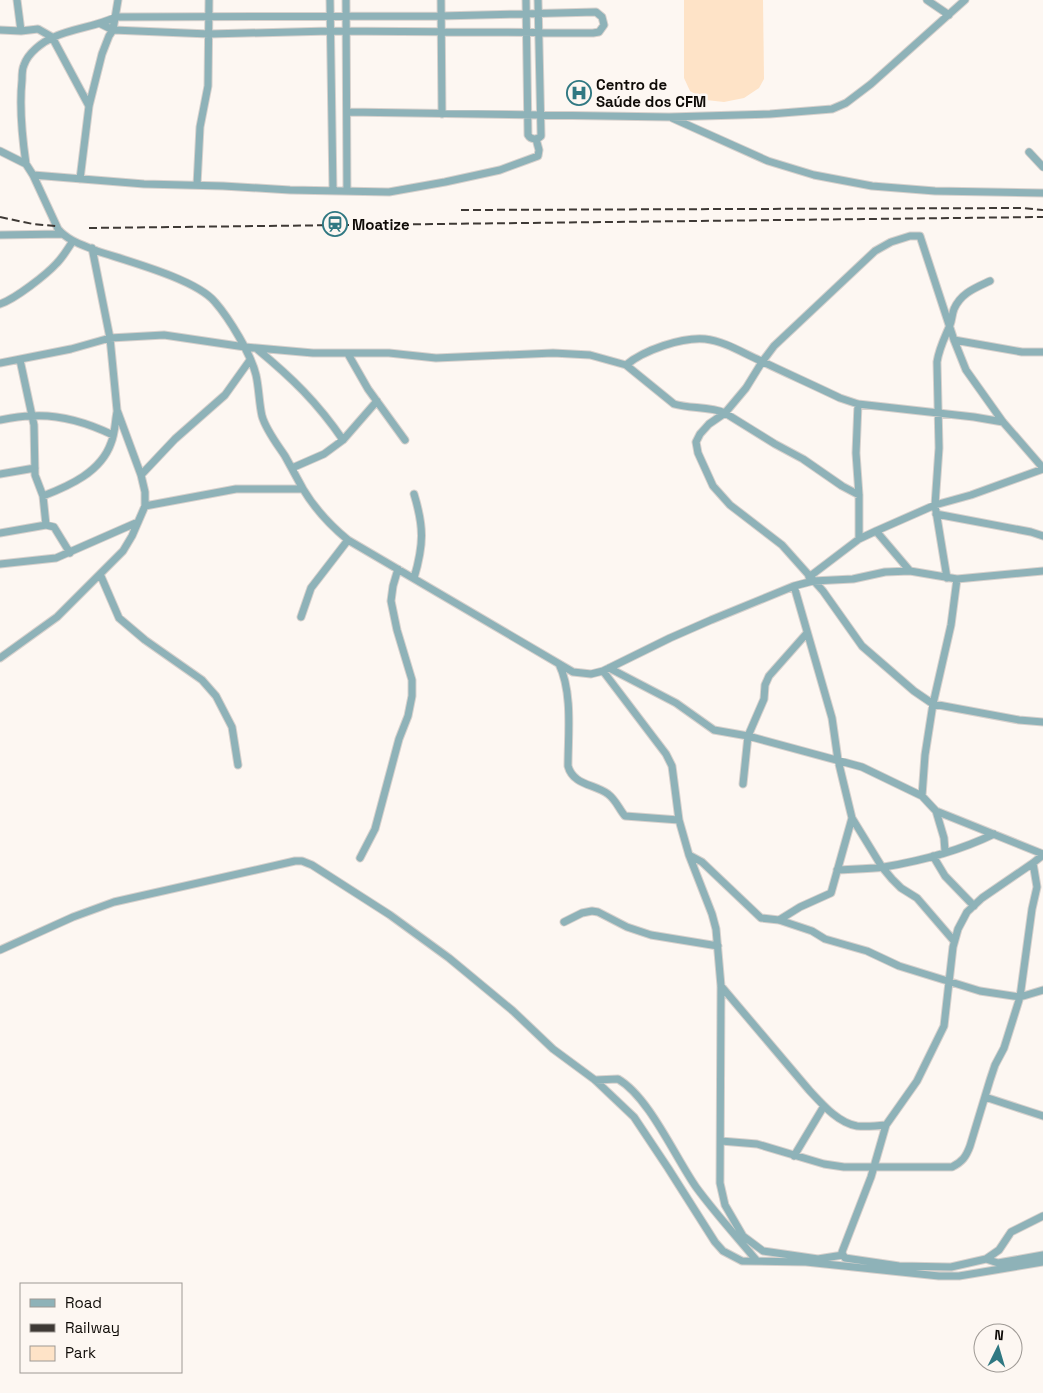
<svg xmlns="http://www.w3.org/2000/svg" width="1043" height="1393" viewBox="0 0 1043 1393" font-family="'Space Grotesk',sans-serif">
<style>
.green{fill:#fee3c7}
.lines{fill:none;stroke-linecap:round;stroke-linejoin:round}
.minor-casing{stroke:#d7d1cd;stroke-width:9}
.minor{stroke:#8eb2b8;stroke-width:7}
.rail{stroke:#3e3935;stroke-width:2;stroke-dasharray:8 4;stroke-linecap:butt}
.labels{text-anchor:middle;dominant-baseline:central;stroke-width:5;stroke-linejoin:round;paint-order:stroke}
.poi-label{font-size:15px;font-weight:bold;fill:#100c08;stroke:#fdf7f2;text-anchor:start}
</style>
<rect width="100%" height="100%" fill="#fdf7f2"/>
<!-- green -->
<path class="green" d="M684 0H763L764 79 759 88 744 98 724 102 706 100 690 91 684 78Z"/>
<g class="lines">
<defs>
<path id="minor" d="M17 0 21 31
M330 0 333 191
M346 0 347 191
M441 0 442 114
M526 0 528 135C531 140 537 140 541 136V134L538 0
M927 0 949 15
M0 30 21 31 38 29 52 37 89 106
M347 112 669 117 770 114 832 109 846 103 871 84 965 0
M672 118 768 161 814 175 872 186 935 191 1043 193
M0 151 26 164 33 175 58 229C68 241 83 245 97 251 127 261 196 279 215 302 229 318 251 354 256 375 259 388 259 403 262 416 266 430 277 444 285 456 291 467 297 478 303 489 315 509 331 526 348 540L573 672 591 674 603 671 670 638 711 620 794 586 813 581 853 579 885 572 910 571 957 579 1043 571
M1029 152 1043 167
M26 164C22 136 19 108 22 80 22 75 22 69 24 65 28 53 42 42 54 37 74 28 95 27 116 17L441 16 596 12 602 17 604 25 599 32 593 33 330 31 209 34 113 30 101 24
M33 175 144 184 223 186 290 190 389 192 445 182 500 170 538 156 539 150 536 139
M80 179 89 106 102 54 109 36 113 30 118 0
M197 185 200 127 208 86 209 0
M0 235 62 234
M0 304C15 299 46 275 57 263 63 257 68 248 73 241
M954 340 1022 352H1043
M257 349C292 378 317 402 343 440
M348 354 368 389 405 440
M20 360 34 425 35 475 43 496 46 525 54 527 70 553
M0 363 71 349 110 338 164 335 245 347 313 353H389L436 358 553 353 590 355 626 365 674 404C690 409 709 406 725 413L775 444 803 459 842 486 859 495
M626 365C644 350 682 337 705 339 724 341 743 353 759 360 786 373 813 385 840 398L858 404 974 417 1003 422
M858 404 856 453 859 495V539
M0 420C10 418 21 416 31 416 59 414 88 423 113 435
M292 468 324 454 343 440 377 401
M1043 468 1003 422 966 370 954 340 920 236H910L891 242 875 251 774 346 762 362 746 388 725 413 709 424 700 434 696 442 698 453 713 486 730 505 782 545 823 591 862 646 914 691 933 704 1019 720 1043 722
M0 474 35 468
M141 475 175 439 225 395 250 360
M414 494C424 527 424 544 414 578
M43 496C69 486 101 472 111 443 115 434 115 422 117 412
M145 506 236 489H303
M936 514 1031 532 1043 536
M876 531 910 571
M0 533 46 525
M0 564 56 558 138 522
M100 574 119 618 145 640 202 680 216 696 232 727 238 765
M809 577 859 539 876 531 935 505 971 495 1043 469
M947 578 935 505 939 448 937 362C939 348 945 337 950 325 952 320 952 314 954 309 961 293 975 288 990 281
M794 586 832 718 838 760 852 818 882 867 892 879 901 888 917 898 954 941
M301 617 311 588 348 540
M0 658 57 617 123 551 132 536 145 506V492L141 475 117 410 110 338 92 248
M559 664C573 693 568 735 568 766 573 785 594 784 608 794 616 800 619 809 625 816L679 820
M609 668 676 703 714 730 748 736 862 767 922 796 936 811 944 838 945 851
M603 671 666 754 672 766 679 820 689 855 712 914 716 929 721 986 720 1183 725 1205 743 1236 763 1251 818 1259 843 1255 845 1258 899 1266 951 1267 986 1259 999 1250 1011 1232 1043 1216
M743 784 748 736 764 699 765 685 769 676 807 633
M922 796 925 755 933 704 951 625 957 579
M936 811 1043 854
M689 855 702 862 761 918 779 920 812 931 825 939 867 951 899 966 980 991 1020 997 1043 990
M933 856 945 876 974 906
M360 858 375 829 399 739 408 716 412 696V680L397 630 391 601 393 586 398 569
M837 870C853 869 869 869 884 867 920 861 961 850 994 834
M779 920 800 907 831 893 852 818
M564 922 582 913 592 911 598 912 627 927 651 935 718 946
M0 950 73 917 114 902 295 861H302L312 865 390 915 449 958 513 1011 553 1049 595 1080 634 1117 668 1168 715 1242 723 1251 742 1261 806 1262 939 1276H959L1043 1262
M721 986 809 1090C822 1104 838 1123 857 1126 867 1127 877 1126 886 1125
M595 1080 618 1079C649 1097 675 1157 696 1187 715 1213 737 1237 757 1261
M985 1097 1043 1116
M721 1141 757 1144 824 1164 844 1167H952C962 1162 966 1157 970 1146L990 1080 995 1065 1004 1048 1020 997 1032 909 1037 887 1033 863
M794 1156 824 1106
M843 1255 842 1252 871 1177 886 1125 917 1081 944 1026 953 947 958 929 967 912 982 898 1033 863 1043 855
M986 1259 998 1263 1043 1255"/>
</defs>
<!-- minor casing -->
<use href="#minor" class="minor-casing"/>
<!-- minor -->
<use href="#minor" class="minor"/>
<!-- rail -->
<path class="rail" d="M461 210 1022 208 1043 210
M0 217 33 224 56 226
M89 228 1043 217"/>
</g>
<!-- icons -->
<defs>
<symbol id="hospital-ring" viewBox="-11 -11 22 22"><circle r="9.5" fill="#fdf7f2" stroke="#307882" stroke-width="1.5"/><path d="M-5-5h3v3.5h4V-5h3V5h-3V1.5h-4V5h-3Z" fill="#307882"/></symbol>
<symbol id="station-ring" viewBox="-11 -11 22 22"><circle r="9.5" fill="#fdf7f2" stroke="#307882" stroke-width="1.5"/><path d="M-3-6H3Q5-6 5-4V2Q5 4 3 4L4.5 6H3L1.5 4h-3L-3 6H-4.5L-3 4Q-5 4-5 2V-4Q-5-6-3-6ZM-3.5-4v3h7v-3ZM-3.5 1v1.5H-2V1ZM2 1v1.5H3.5V1Z" fill="#307882"/></symbol>
</defs>
<g fill-rule="evenodd">
<use href="#hospital-ring" x="565" y="79" width="28" height="28"/>
<use href="#station-ring" x="321" y="210" width="28" height="28"/>
</g>
<g class="labels">
<!-- poi labels -->
<g class="poi-label">
<text x="596" y="84">Centro de<tspan x="596" dy="17">Saúde dos CFM</tspan></text>
<text x="352" y="224">Moatize</text>
</g>
</g>
<!-- legend -->
<rect x="20" y="1283" width="162" height="90" fill="#fdf7f2" stroke="#9e9994"/>
<rect x="30" y="1299" width="25" height="8" fill="#8eb2b8" stroke="#9e9994"/>
<text x="65" y="1308" font-size="15" fill="#100c08">Road</text>
<rect x="30" y="1324" width="25" height="8" fill="#3e3935" stroke="#9e9994"/>
<text x="65" y="1333" font-size="15" fill="#100c08">Railway</text>
<rect x="30" y="1346" width="25" height="15" fill="#fee3c7" stroke="#9e9994"/>
<text x="65" y="1358" font-size="15" fill="#100c08">Park</text>
<!-- north arrow -->
<g transform="translate(998 1348) rotate(5)"><circle r="24" fill="#fdf7f2" stroke="#9e9994"/>
<path d="M0-4L9 19L0 12L-9 19Z" fill="#307882"/>
<text y="-8" font-size="14" font-weight="bold" text-anchor="middle" fill="#100c08">N</text>
</g>
</svg>
